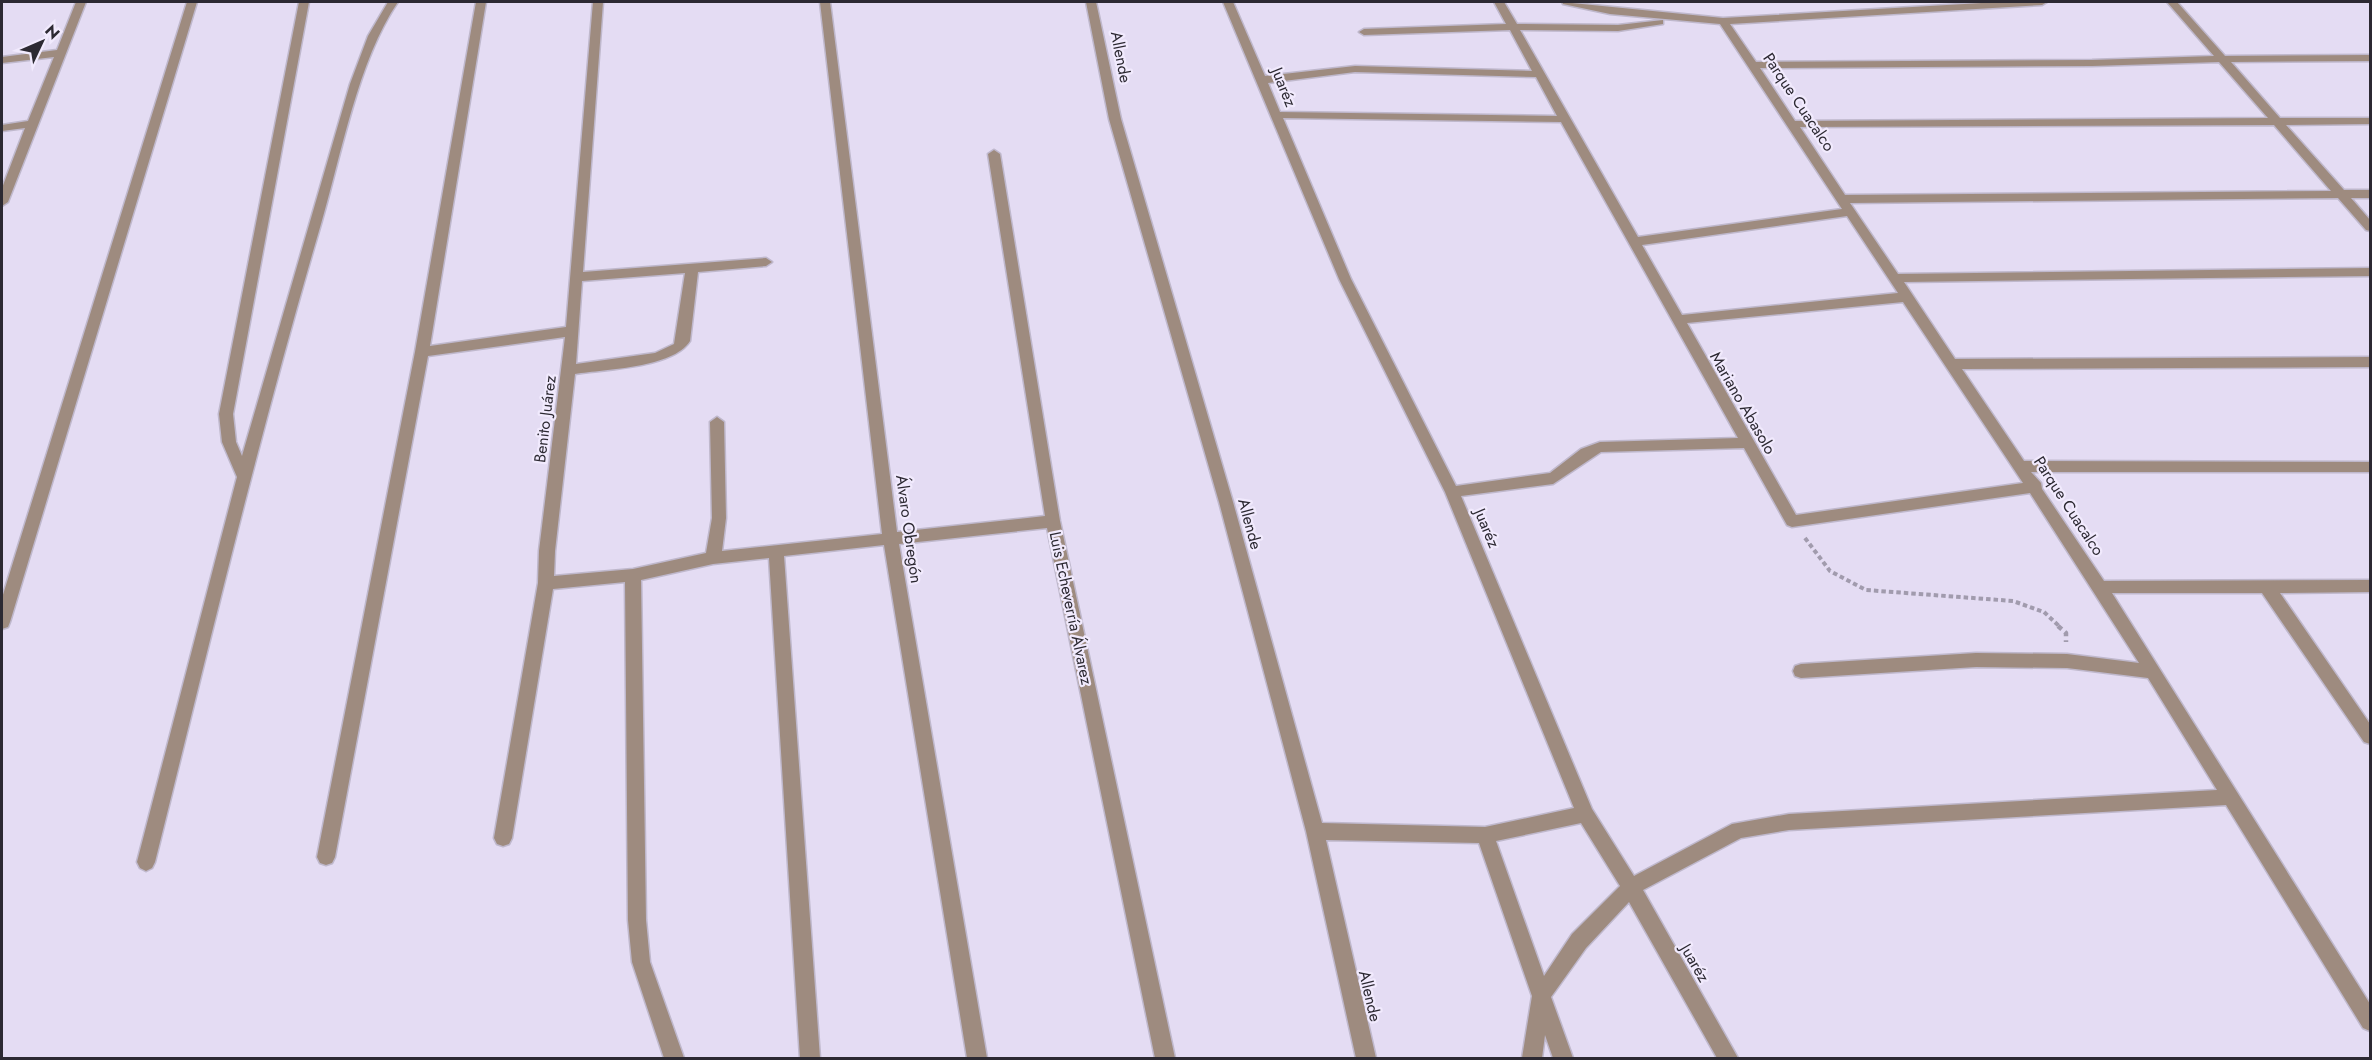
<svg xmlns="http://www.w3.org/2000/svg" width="2372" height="1060" viewBox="0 0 2372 1060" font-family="Jost,sans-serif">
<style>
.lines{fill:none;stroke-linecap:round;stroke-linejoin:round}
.street-casing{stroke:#bfb8cc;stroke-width:3}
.path-far1{stroke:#a19bad;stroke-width:4;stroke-dasharray:4.5 3;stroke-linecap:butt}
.path{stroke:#a19bad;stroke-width:4.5;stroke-dasharray:5 4;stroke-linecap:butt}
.street{fill:#9e8b7f;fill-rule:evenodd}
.labels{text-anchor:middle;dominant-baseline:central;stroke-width:4.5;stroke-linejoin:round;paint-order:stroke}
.street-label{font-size:16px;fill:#2c2932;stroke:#f1eafd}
</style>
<rect width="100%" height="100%" fill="#e4dcf3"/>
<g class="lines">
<defs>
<path id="street" d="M76 2H86L8 202 2 206V188L25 128 2 131V125L28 121 54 57 2 63V57L57 50Z
M187 2H197L10 622 8 627 2 629V598Z
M299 2H309L233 414 236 442 242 456 350 84 368 36 388 2H398C358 60 341 156 321 224 259 435 208 649 155 862L152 868 146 871 140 868 137 862 237 477 222 442 219 414Z
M476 2H486L430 346 566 327 593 2H603L583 272 766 258 772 262 766 266 698 272 690 341C673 368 606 369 575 374L555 551 554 576 633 569 706 553 712 518 710 422 717 417 724 422 726 518 722 551 882 534 820 2H830L897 532 1045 516 988 154 994 150 1000 154 1060 521 1175 1058H1155L1047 528 899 544 987 1058H967L884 545 784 556 820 1058H800L769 558 713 564 641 580 646 920 650 962 684 1058H664L632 962 628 920 625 582 553 589 512 838 509 844 503 846 497 844 494 838 538 583 539 551 565 337 428 356 335 857 332 863 326 865 320 863 317 857 415 352ZM685 273 674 344 655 353 576 364 582 281Z
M1086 2H1096L1121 119 1233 502 1322 823 1485 827 1574 808 1445 492 1339 279 1223 2H1233L1265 76 1355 66 1532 71 1510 30 1364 35 1359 32 1364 29 1506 24 1494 2H1504L1517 24 1618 25 1663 20V24L1618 31 1520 30 1638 237 1842 209 1720 24 1610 14 1563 4 1562 2 1723 18 1999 2H2047L2042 5 1730 24 1756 62 2092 60 2214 56 2167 2H2177L2225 56 2370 55V61L2231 62 2280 118H2370V124L2286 125 2344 190H2370V198H2351L2370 220V231L2366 230 2338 198 1850 203 1898 274 2370 268V276L1904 282 1955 359 2370 357V367L1962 369 2024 461 2370 462V472H2031L2041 483 2042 489 2104 581 2370 580V592L2280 593 2370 724V744L2364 742 2262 593H2112L2370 1004V1031L2363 1028 2226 805 1789 830 1741 838 1643 890 1738 1058H1717L1629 902 1586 948 1551 997 1573 1058H1553L1545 1035 1542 1058H1522L1532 996 1479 843 1326 840 1376 1058H1356L1306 831 1219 502 1109 119ZM2219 62 2268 118 1795 121 1760 68 2092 66ZM1355 72 1536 77 1557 116 1280 112 1268 83ZM1283 118 1561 122 1738 438 1600 442 1581 449 1550 473 1456 486 1351 279ZM2274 125 2331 191 1845 195 1800 127ZM1847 216 1898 293 1682 315 1642 245ZM1903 302 2023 483 1796 515 1687 323ZM1744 448 1787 525 1792 527 2030 493 2139 663 2067 654 1976 653 1801 664 1795 666 1793 671 1795 676 1801 678 1976 667 2067 668 2148 678 2217 790 1789 814 1732 824 1634 876 1592 809 1461 496 1553 484 1601 452ZM1581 823 1620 886 1572 934 1544 976 1496 841Z"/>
</defs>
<!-- street casing -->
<use href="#street" class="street-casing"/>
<!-- path-far1 -->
<path class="path-far1" d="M1805 538 1830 571 1866 590 2013 601 2044 612 2060 627"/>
<!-- path -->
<path class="path" d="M2058 626 2066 633V642"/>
<!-- street -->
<use href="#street" class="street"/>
</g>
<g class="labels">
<!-- street labels -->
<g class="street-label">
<text transform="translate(1121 57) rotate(79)">Allende</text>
<text transform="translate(1284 87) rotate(68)">Juaréz</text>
<text transform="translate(1799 102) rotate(56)">Parque Cuacalco</text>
<text transform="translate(1743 403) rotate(60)">Mariano Abasolo</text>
<text transform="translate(545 419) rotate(-83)">Benito Juárez</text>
<text transform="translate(2069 506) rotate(57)">Parque Cuacalco</text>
<text transform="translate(1250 524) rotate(75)">Allende</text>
<text transform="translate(1487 528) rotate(67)">Juaréz</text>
<text transform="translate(909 529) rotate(82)">Álvaro Obregón</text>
<text transform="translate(1071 608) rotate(78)">Luis Echeverría Álvarez</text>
<text transform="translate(1695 963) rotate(60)">Juaréz</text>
<text transform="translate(1370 996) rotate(77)">Allende</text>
</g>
</g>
<!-- border -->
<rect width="2372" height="1060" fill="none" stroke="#2c2932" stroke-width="6"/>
<!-- north arrow -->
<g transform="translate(42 42) rotate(46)" stroke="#f1eafd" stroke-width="4.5" paint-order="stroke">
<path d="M0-4.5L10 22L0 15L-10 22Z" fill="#2c2932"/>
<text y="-9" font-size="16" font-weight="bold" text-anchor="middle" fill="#2c2932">N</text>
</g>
</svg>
